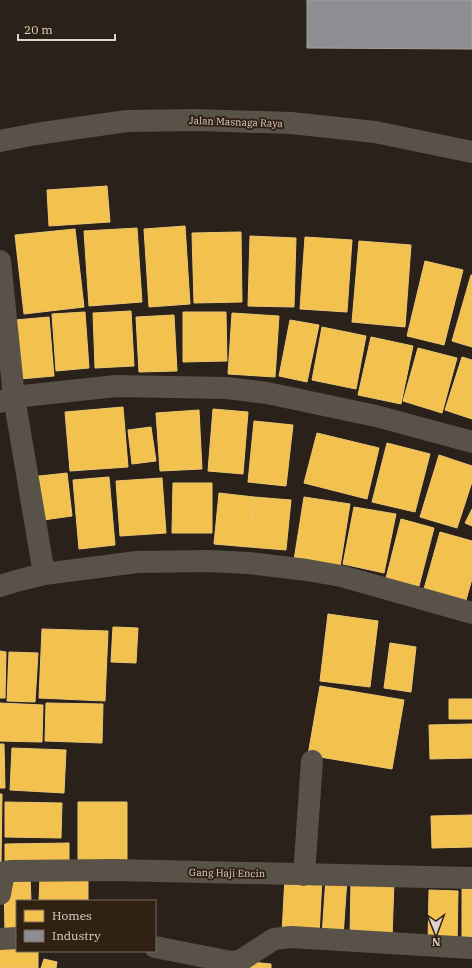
<svg xmlns="http://www.w3.org/2000/svg" width="472" height="968" viewBox="0 0 472 968" font-family="'IBM Plex Serif',serif">
<style>
.homes{fill:#f2c14e;stroke:#ecc673}
.industry{fill:#8d8d92;stroke:#a5a2a3}
.lines{fill:none;stroke-linecap:round;stroke-linejoin:round}
.minor{stroke:#595249;stroke-width:22}
.labels{text-anchor:middle;dominant-baseline:central;stroke-width:4;stroke-linejoin:round;paint-order:stroke}
.street-label{font-size:10px;fill:#ded3ca;stroke:#312113}
</style>
<rect width="100%" height="100%" fill="#2a221a"/>
<!-- homes -->
<path class="homes" d="M107 186 110 222 49 226 47 190Z
M185 226 190 304 149 307 144 229Z
M137 228 142 302 89 306 84 231Z
M75 229 84 307 24 314 15 235Z
M241 232 242 302 194 303 192 233Z
M250 236 296 238 294 307 248 306Z
M305 237 352 240 347 312 300 309Z
M359 241 411 245 405 327 352 322Z
M425 261 463 270 444 345 407 336Z
M471 275H472V347L452 341Z
M131 311 134 366 95 368 93 313Z
M85 312 89 368 56 371 52 314Z
M183 312H226L227 361 183 362Z
M232 313 279 316 275 377 228 374Z
M174 315 177 371 139 372 136 317Z
M49 317 54 376 20 379 15 320Z
M290 320 319 325 307 382 279 376Z
M322 327 366 336 356 389 312 380Z
M371 337 413 346 401 404 358 395Z
M418 348 457 358 442 413 403 401Z
M462 357 472 360V419L445 410Z
M123 407 128 467 70 471 65 412Z
M213 409 248 412 243 474 208 471Z
M199 410 202 469 160 471 156 413Z
M254 421 293 425 286 486 248 482Z
M151 427 156 461 132 464 128 430Z
M317 433 379 448 367 499 304 483Z
M387 443 430 454 415 512 372 502Z
M439 455 472 466V482L457 528 420 517Z
M67 473 72 516 36 521 30 477Z
M109 477 115 545 79 549 73 480Z
M162 478 166 533 120 536 116 481Z
M173 483H212V533H172Z
M219 493 254 497 249 547 214 544Z
M254 497 291 500 286 550 249 547Z
M304 497 350 504 340 567 294 560Z
M354 507 396 514 384 573 343 564Z
M472 509V526L465 523Z
M401 519 434 528 419 586 386 578Z
M440 532 472 541V579L466 600 424 589Z
M328 614 378 621 370 687 320 681Z
M113 627 138 628 136 663 111 662Z
M42 629 108 631 105 701 39 698Z
M390 643 416 647 411 692 384 688Z
M0 651 6 652 5 698H0Z
M9 652 38 653 35 702 7 701Z
M320 686 404 700 392 769 308 755Z
M449 699H472V719H449Z
M0 703 43 705 42 742 0 741Z
M46 703 103 704 102 743 45 741Z
M472 724V758L430 759 429 725Z
M0 744H4L5 788H0Z
M12 748 66 750 64 793 10 790Z
M0 794H2L1 865H0Z
M5 802 62 803 61 838 5 837Z
M78 802H127V864H78Z
M472 815V847L432 848 431 816Z
M69 843V867L5 868V844Z
M40 877 88 878V901H39Z
M285 877 322 879 319 935 282 933Z
M326 877 347 879 343 937 322 936Z
M30 878 31 901H17V932H5L4 879Z
M351 880 394 882 392 938 350 936Z
M462 889H472V946L462 947Z
M429 890 458 891 457 944 428 943Z
M0 941 17 942V951H38V968H0Z
M44 959 57 962 56 968H41Z
M251 962 271 964V968H250Z"/>
<!-- industry -->
<path class="industry" d="M307 0H472V49L307 48Z"/>
<g class="lines">
<!-- minor -->
<path class="minor" d="M0 141 36 134 127 121 197 120 291 123 375 132 472 152
M0 261 14 397 44 574
M0 402 14 397 116 386 227 388 267 393 376 416 472 442
M0 586 16 581 44 574 137 562 209 561 249 563 307 570 341 576 472 613
M304 875 312 761
M0 894 4 872 10 871 115 870 472 878
M0 939 17 938
M155 947 231 962 240 961 274 939 291 937 472 948"/>
</g>
<g class="labels">
<!-- street labels -->
<g class="street-label">
<text transform="translate(236 122) rotate(2)">Jalan Masnaga Raya</text>
<text transform="translate(227 873) rotate(1)">Gang Haji Encin</text>
</g>
</g>
<!-- legend -->
<rect x="16" y="900" width="140" height="52" fill="#312113" stroke="#76685c"/>
<rect x="24" y="910" width="20" height="12" fill="#f2c14e" stroke="#76685c"/>
<text x="52" y="920" font-size="12" fill="#ded3ca">Homes</text>
<rect x="24" y="930" width="20" height="12" fill="#8d8d92" stroke="#76685c"/>
<text x="52" y="940" font-size="12" fill="#ded3ca">Industry</text>
<!-- north arrow -->
<g transform="translate(436 932) rotate(179)" stroke="#312113" stroke-width="3" paint-order="stroke">
<path d="M0-3L7 15L0 10L-7 15Z" fill="#ded3ca"/>
<text y="-6" font-size="11" font-weight="bold" text-anchor="middle" fill="#ded3ca">N</text>
</g>
<!-- scale -->
<path d="M18 34v6h97v-6" fill="none" stroke="#ded3ca" stroke-width="2"/>
<text x="24" y="34" font-size="12" fill="#ded3ca" stroke="#312113" stroke-width="3" paint-order="stroke">20 m</text>
</svg>
